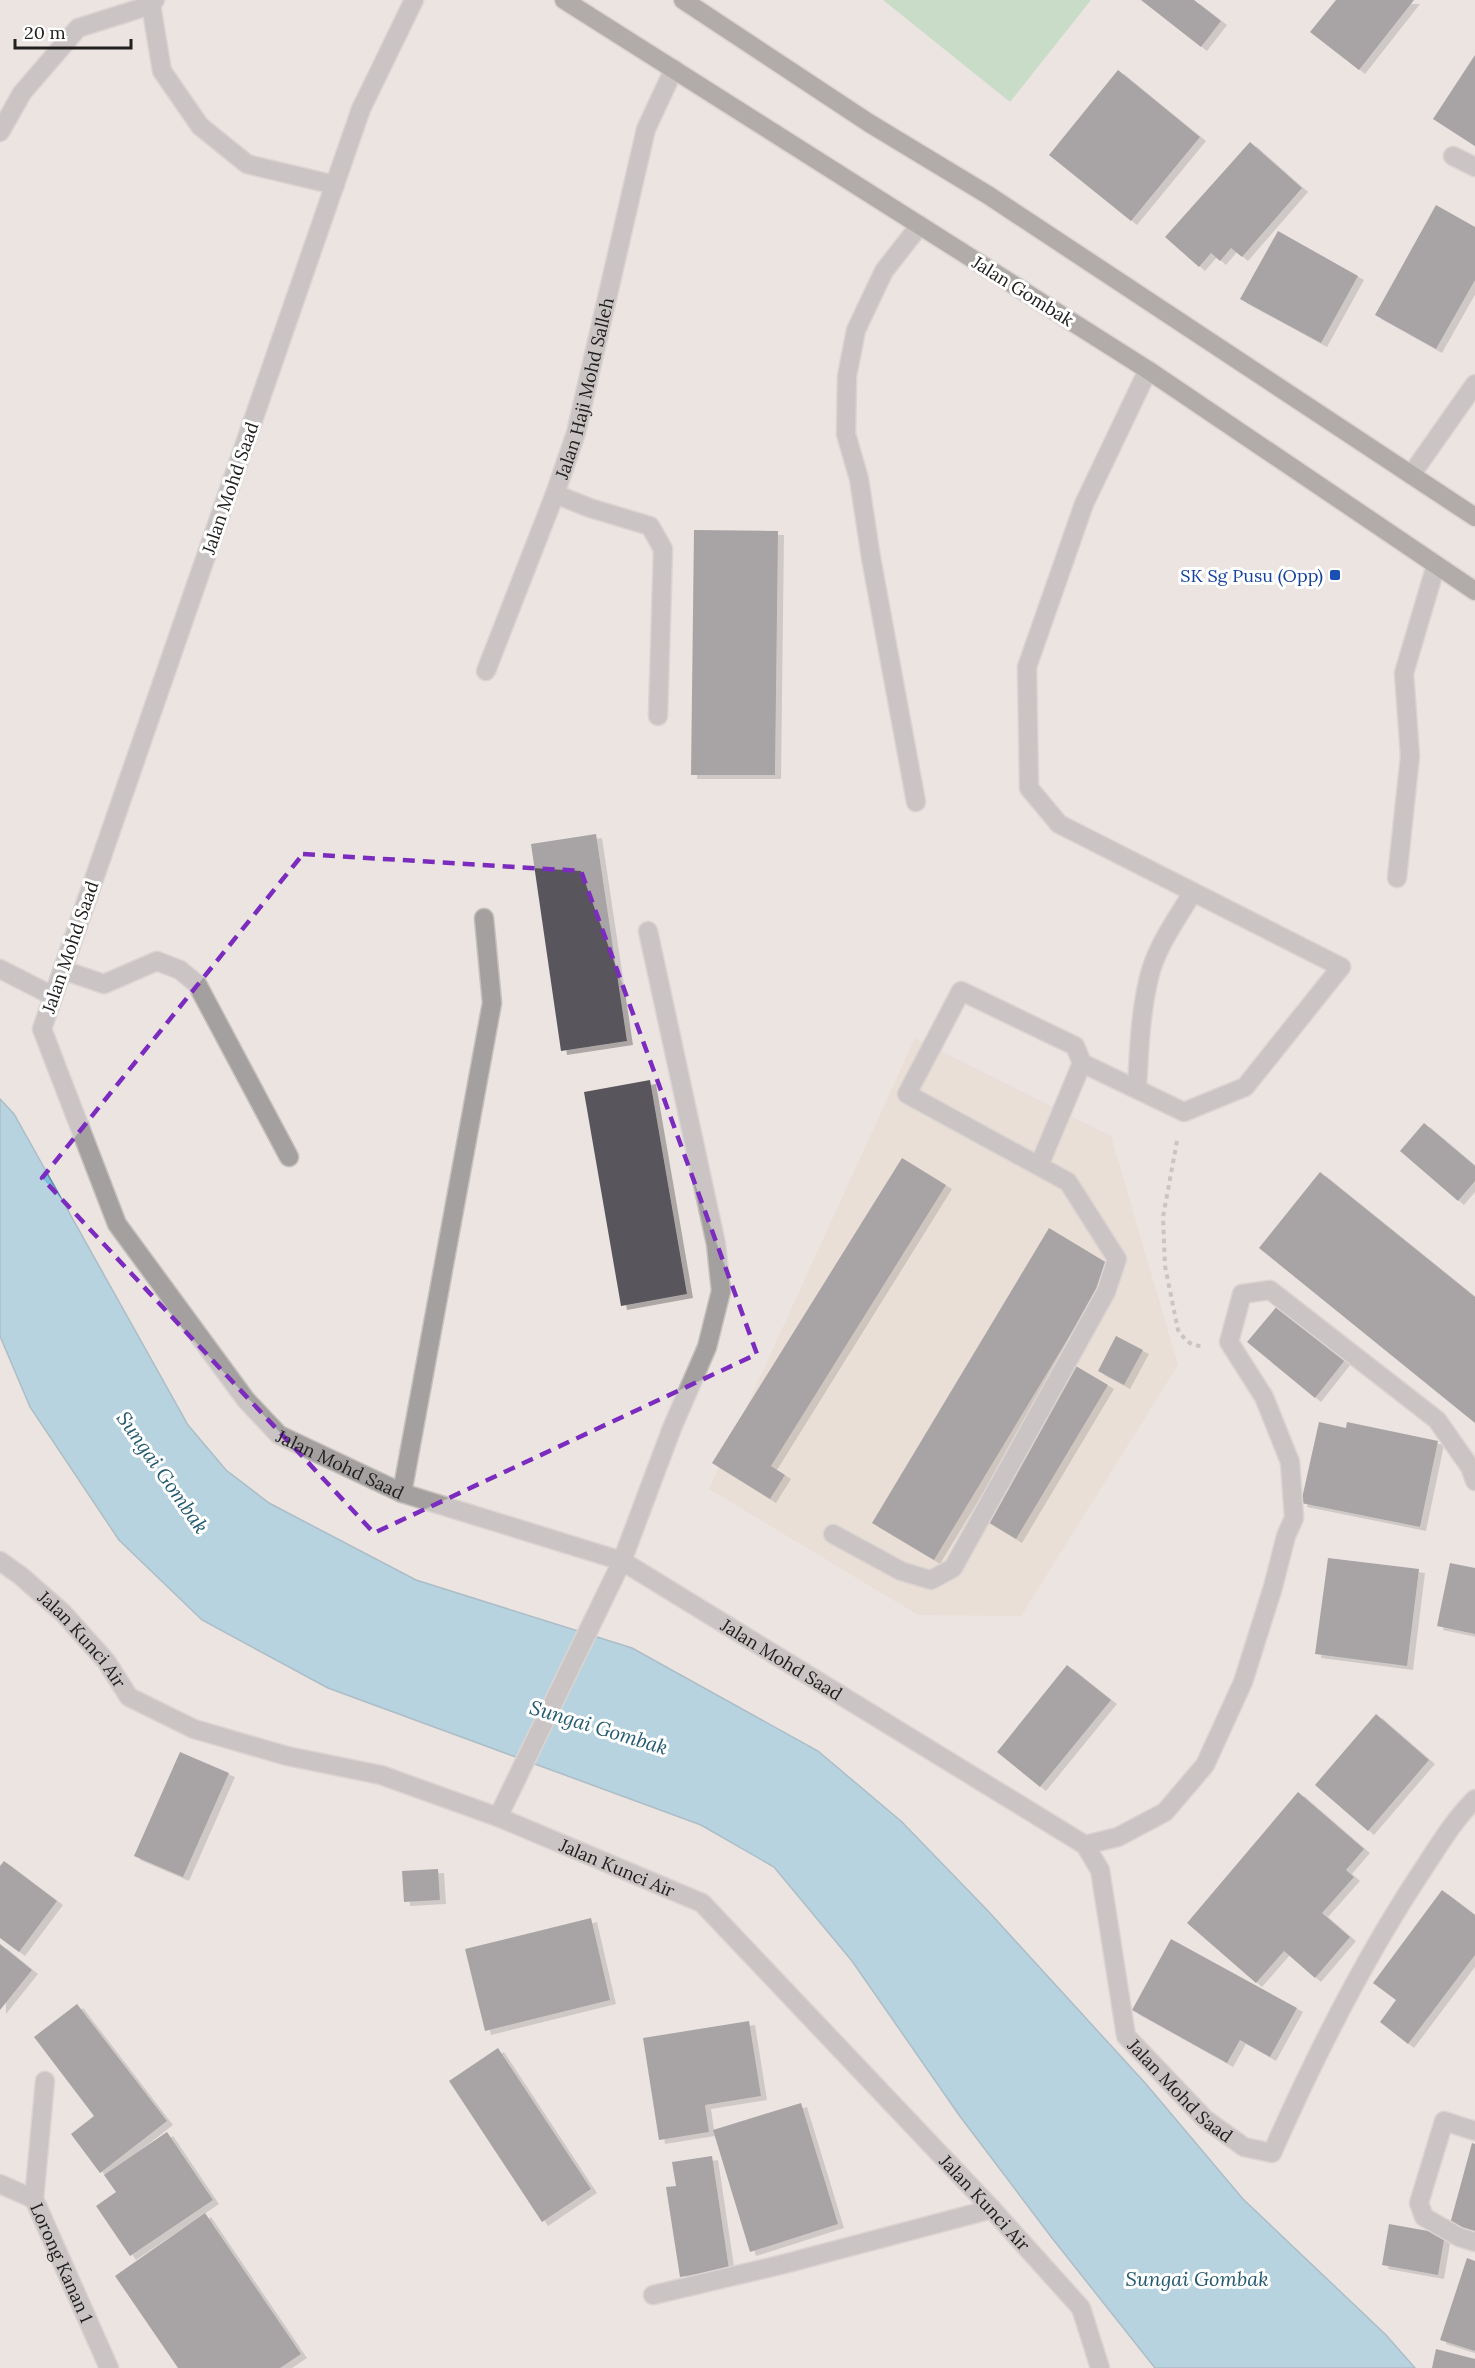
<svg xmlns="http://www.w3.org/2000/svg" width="1475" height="2368" viewBox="0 0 1475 2368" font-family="Lora,serif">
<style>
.education{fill:#e9d9c7}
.green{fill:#9fd3a9}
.water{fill:#7bbede;stroke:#608fa5;stroke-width:1.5}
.building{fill:#59575c;filter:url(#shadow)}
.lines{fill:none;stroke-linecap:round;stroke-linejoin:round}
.lane-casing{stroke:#c7c1be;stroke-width:21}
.street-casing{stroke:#c7c1be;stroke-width:21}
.primary-casing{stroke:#c7c1be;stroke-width:21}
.path{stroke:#a39d9b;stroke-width:4;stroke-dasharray:4.5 4.5;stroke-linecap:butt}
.lane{stroke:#a3a09f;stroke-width:18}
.street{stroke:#a3a09f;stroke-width:18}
.primary{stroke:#6b6664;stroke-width:18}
.marked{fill:none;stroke:#7b2cbf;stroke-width:4.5;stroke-dasharray:12 8;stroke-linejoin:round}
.transit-dot{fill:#1a4fb4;stroke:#fff;stroke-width:2}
.labels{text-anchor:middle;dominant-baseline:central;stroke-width:6;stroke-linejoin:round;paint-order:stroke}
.street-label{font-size:18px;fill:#22201f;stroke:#fff}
.transit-label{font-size:18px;fill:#164399;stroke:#fff;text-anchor:end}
.water-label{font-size:20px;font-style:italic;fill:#255a70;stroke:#fff}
</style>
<defs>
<filter id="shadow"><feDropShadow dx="6" dy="4" stdDeviation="0" flood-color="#0004"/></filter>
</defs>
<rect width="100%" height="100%" fill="#ebe4e1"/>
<!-- education -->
<path class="education" d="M915 1038 1111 1136 1178 1365 1021 1616 918 1615 709 1489Z"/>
<!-- green -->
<path class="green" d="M883 0H1091L1010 102Z"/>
<!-- water -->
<path class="water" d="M0 1099 14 1114 188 1425 226 1470 269 1503 416 1580 632 1648 818 1751 902 1822 989 1912 1146 2084 1243 2199 1386 2335 1415 2368H1155L1052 2238 959 2115 852 1961 774 1867 701 1825 328 1688 202 1620 119 1540 30 1407 0 1336Z"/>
<!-- building -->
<path class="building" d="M1141 0H1194L1221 21 1201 47Z
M1336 0H1414L1359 70 1310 32Z
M1475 55V146L1433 119Z
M1118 70 1200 137 1131 221 1049 155Z
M1250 142 1302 188 1242 257 1231 248 1220 261 1211 253 1199 267 1165 237Z
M1436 205 1475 227V280L1436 349 1375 315Z
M1278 231 1358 276 1321 343 1240 299Z
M694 530 778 531 775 775H691Z
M596 834 627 1041 561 1051 531 844Z
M650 1080 687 1294 621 1306 584 1092Z
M1424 1123 1475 1166V1181L1458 1201 1400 1151Z
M902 1158 946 1185 771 1466 785 1475 770 1499 712 1463Z
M1320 1172 1475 1297V1423L1259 1248Z
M1049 1228 1112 1266 934 1560 872 1523Z
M1278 1305 1345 1360 1315 1398 1247 1342Z
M1116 1336 1143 1350 1124 1385 1098 1371Z
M1064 1359 1108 1385 1016 1539 973 1513Z
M1319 1422 1346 1428 1347 1422 1438 1441 1420 1527 1301 1503Z
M1328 1558 1419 1569 1407 1666 1315 1654Z
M1450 1563 1475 1568V1634L1437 1626Z
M1067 1665 1111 1700 1040 1787 997 1752Z
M1376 1714 1429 1760 1368 1831 1315 1785Z
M180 1752 229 1773 183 1877 134 1856Z
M1298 1792 1364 1849 1346 1870 1354 1877 1322 1913 1350 1937 1315 1978 1284 1951 1256 1983 1187 1923Z
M4 1861 57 1901 19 1952 0 1938V1866Z
M438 1869 440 1900 404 1902 402 1871Z
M1442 1890 1475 1915V1955L1408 2044 1380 2022 1396 2000 1373 1983Z
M591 1918 610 2000 485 2031 465 1949Z
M1171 1939 1297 2008 1270 2057 1240 2040 1227 2063 1132 2010Z
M0 1944 32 1970 0 2010Z
M77 2004 167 2121 100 2173 71 2134 94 2116 34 2037Z
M749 2021 761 2096 705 2105 709 2132 659 2140 643 2038Z
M498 2048 591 2189 542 2222 449 2081Z
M801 2103 838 2224 750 2252 713 2130Z
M167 2132 213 2200 130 2256 96 2206 116 2192 104 2175Z
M1472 2143 1475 2144V2231L1450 2224Z
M712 2156 729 2269 680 2277 666 2187 676 2186 672 2162Z
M205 2213 301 2354 280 2368H178L115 2276Z
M1389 2224 1445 2234 1438 2275 1382 2265Z
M1467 2258 1475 2261V2351L1440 2340Z
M1436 2349 1475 2359V2368H1432Z"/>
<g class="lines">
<defs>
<path id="lane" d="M1397 878 1410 756 1404 673 1436 565
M1082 1063 1184 1112 1245 1087 1341 967
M1137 1088C1139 1053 1140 1017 1148 982 1154 950 1176 920 1193 892
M833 1534 901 1571 931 1580 953 1568 1106 1292 1117 1259 1068 1182 907 1094 961 991 1075 1046 1082 1063 1039 1166
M622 1561 672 1428 707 1347 721 1291 716 1244 648 931
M1085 1845 1118 1837 1165 1812 1205 1765 1243 1682 1273 1587 1286 1536 1294 1518 1290 1462 1264 1397 1229 1342 1242 1294 1270 1290 1437 1420 1470 1467 1475 1481"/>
<g id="street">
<path id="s1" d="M414 0 361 109 42 1029 117 1224 246 1400 279 1435 402 1493 622 1561 1085 1845 1100 1870 1126 2036 1205 2119 1244 2147 1272 2153C1314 2058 1361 1964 1418 1877 1436 1850 1452 1822 1475 1799"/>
<path d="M151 5 162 71 200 126 247 164 335 185"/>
<path d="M0 132 22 93 78 28 151 5 155 0"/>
<path d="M1453 156 1475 167"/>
<path d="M1148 370 1084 504 1027 667 1029 788 1059 824 1341 967"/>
<path d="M1411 475 1475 384"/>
<path d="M486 671 555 494"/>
<path id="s2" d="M658 716 663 549 650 526 590 508 555 494 576 433 646 129 674 69"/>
<path d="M916 802 871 558 859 479 846 434 847 376 856 330 884 271 920 225"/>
<path d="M0 969 53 996"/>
<path d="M63 970 104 984 157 961 180 970 197 984 289 1157"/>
<path d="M402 1493 492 1003 484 918"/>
<path id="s3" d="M0 1561 21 1576 63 1613 106 1661 129 1697 194 1729 287 1756 381 1775 498 1817 702 1903 992 2209 1081 2308 1100 2368"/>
<path d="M498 1817 622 1561"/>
<path id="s4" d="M45 2081 34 2199 109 2368"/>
<path d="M1475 2131 1444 2121 1419 2203 1424 2217 1459 2237 1475 2242"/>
<path d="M0 2184 34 2199"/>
<path d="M653 2295 780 2265 992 2209"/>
</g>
<path id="primary" d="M564 0 1148 370 1475 591
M683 0 869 123 988 195 1475 517"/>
</defs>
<!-- lane casing -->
<use href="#lane" class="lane-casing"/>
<!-- street casing -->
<use href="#street" class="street-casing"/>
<!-- primary casing -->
<use href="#primary" class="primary-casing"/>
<!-- path -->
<path class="path" d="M1177 1141 1163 1217 1165 1266 1178 1330C1185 1340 1190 1346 1202 1346"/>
<!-- lane -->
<use href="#lane" class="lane"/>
<!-- street -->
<use href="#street" class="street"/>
<!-- primary -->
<use href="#primary" class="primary"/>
</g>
<!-- marked area -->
<path d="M0 0H1475V2368H0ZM303 854 581 871 757 1354 374 1533 42 1178Z" fill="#ebe4e1" fill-opacity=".55" fill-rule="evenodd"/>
<path class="marked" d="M303 854 581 871 757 1354 374 1533 42 1178Z"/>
<!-- markers -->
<rect class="transit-dot" x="1329" y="569" width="12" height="12" rx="3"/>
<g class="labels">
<!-- street labels -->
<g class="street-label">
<text transform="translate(1023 291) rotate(32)">Jalan Gombak</text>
<text stroke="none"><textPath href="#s2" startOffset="404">Jalan Haji Mohd Salleh</textPath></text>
<text transform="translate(230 488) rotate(-71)">Jalan Mohd Saad</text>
<text transform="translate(70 947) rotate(-71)">Jalan Mohd Saad</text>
<text stroke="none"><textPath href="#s1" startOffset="1638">Jalan Mohd Saad</textPath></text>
<text stroke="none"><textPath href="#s3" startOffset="114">Jalan Kunci Air</textPath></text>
<text stroke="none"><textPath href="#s1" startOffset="2124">Jalan Mohd Saad</textPath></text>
<text stroke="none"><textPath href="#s3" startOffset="708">Jalan Kunci Air</textPath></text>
<text stroke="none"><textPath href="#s1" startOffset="2754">Jalan Mohd Saad</textPath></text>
<text stroke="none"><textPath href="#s3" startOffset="1212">Jalan Kunci Air</textPath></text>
<text stroke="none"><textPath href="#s4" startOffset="188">Lorong Kanan 1</textPath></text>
</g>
<!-- transit labels -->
<g class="transit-label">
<text x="1323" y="575">SK Sg Pusu (Opp)</text>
</g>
<!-- water labels -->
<g class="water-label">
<text transform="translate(163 1472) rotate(55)">Sungai Gombak</text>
<text transform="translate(599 1727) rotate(17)">Sungai Gombak</text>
<text x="1197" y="2278">Sungai Gombak</text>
</g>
</g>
<!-- scale -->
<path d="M15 39v9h116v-9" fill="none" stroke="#22201f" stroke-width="3"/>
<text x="24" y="39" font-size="18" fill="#22201f" stroke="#ffffff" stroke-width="4.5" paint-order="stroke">20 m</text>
</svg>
